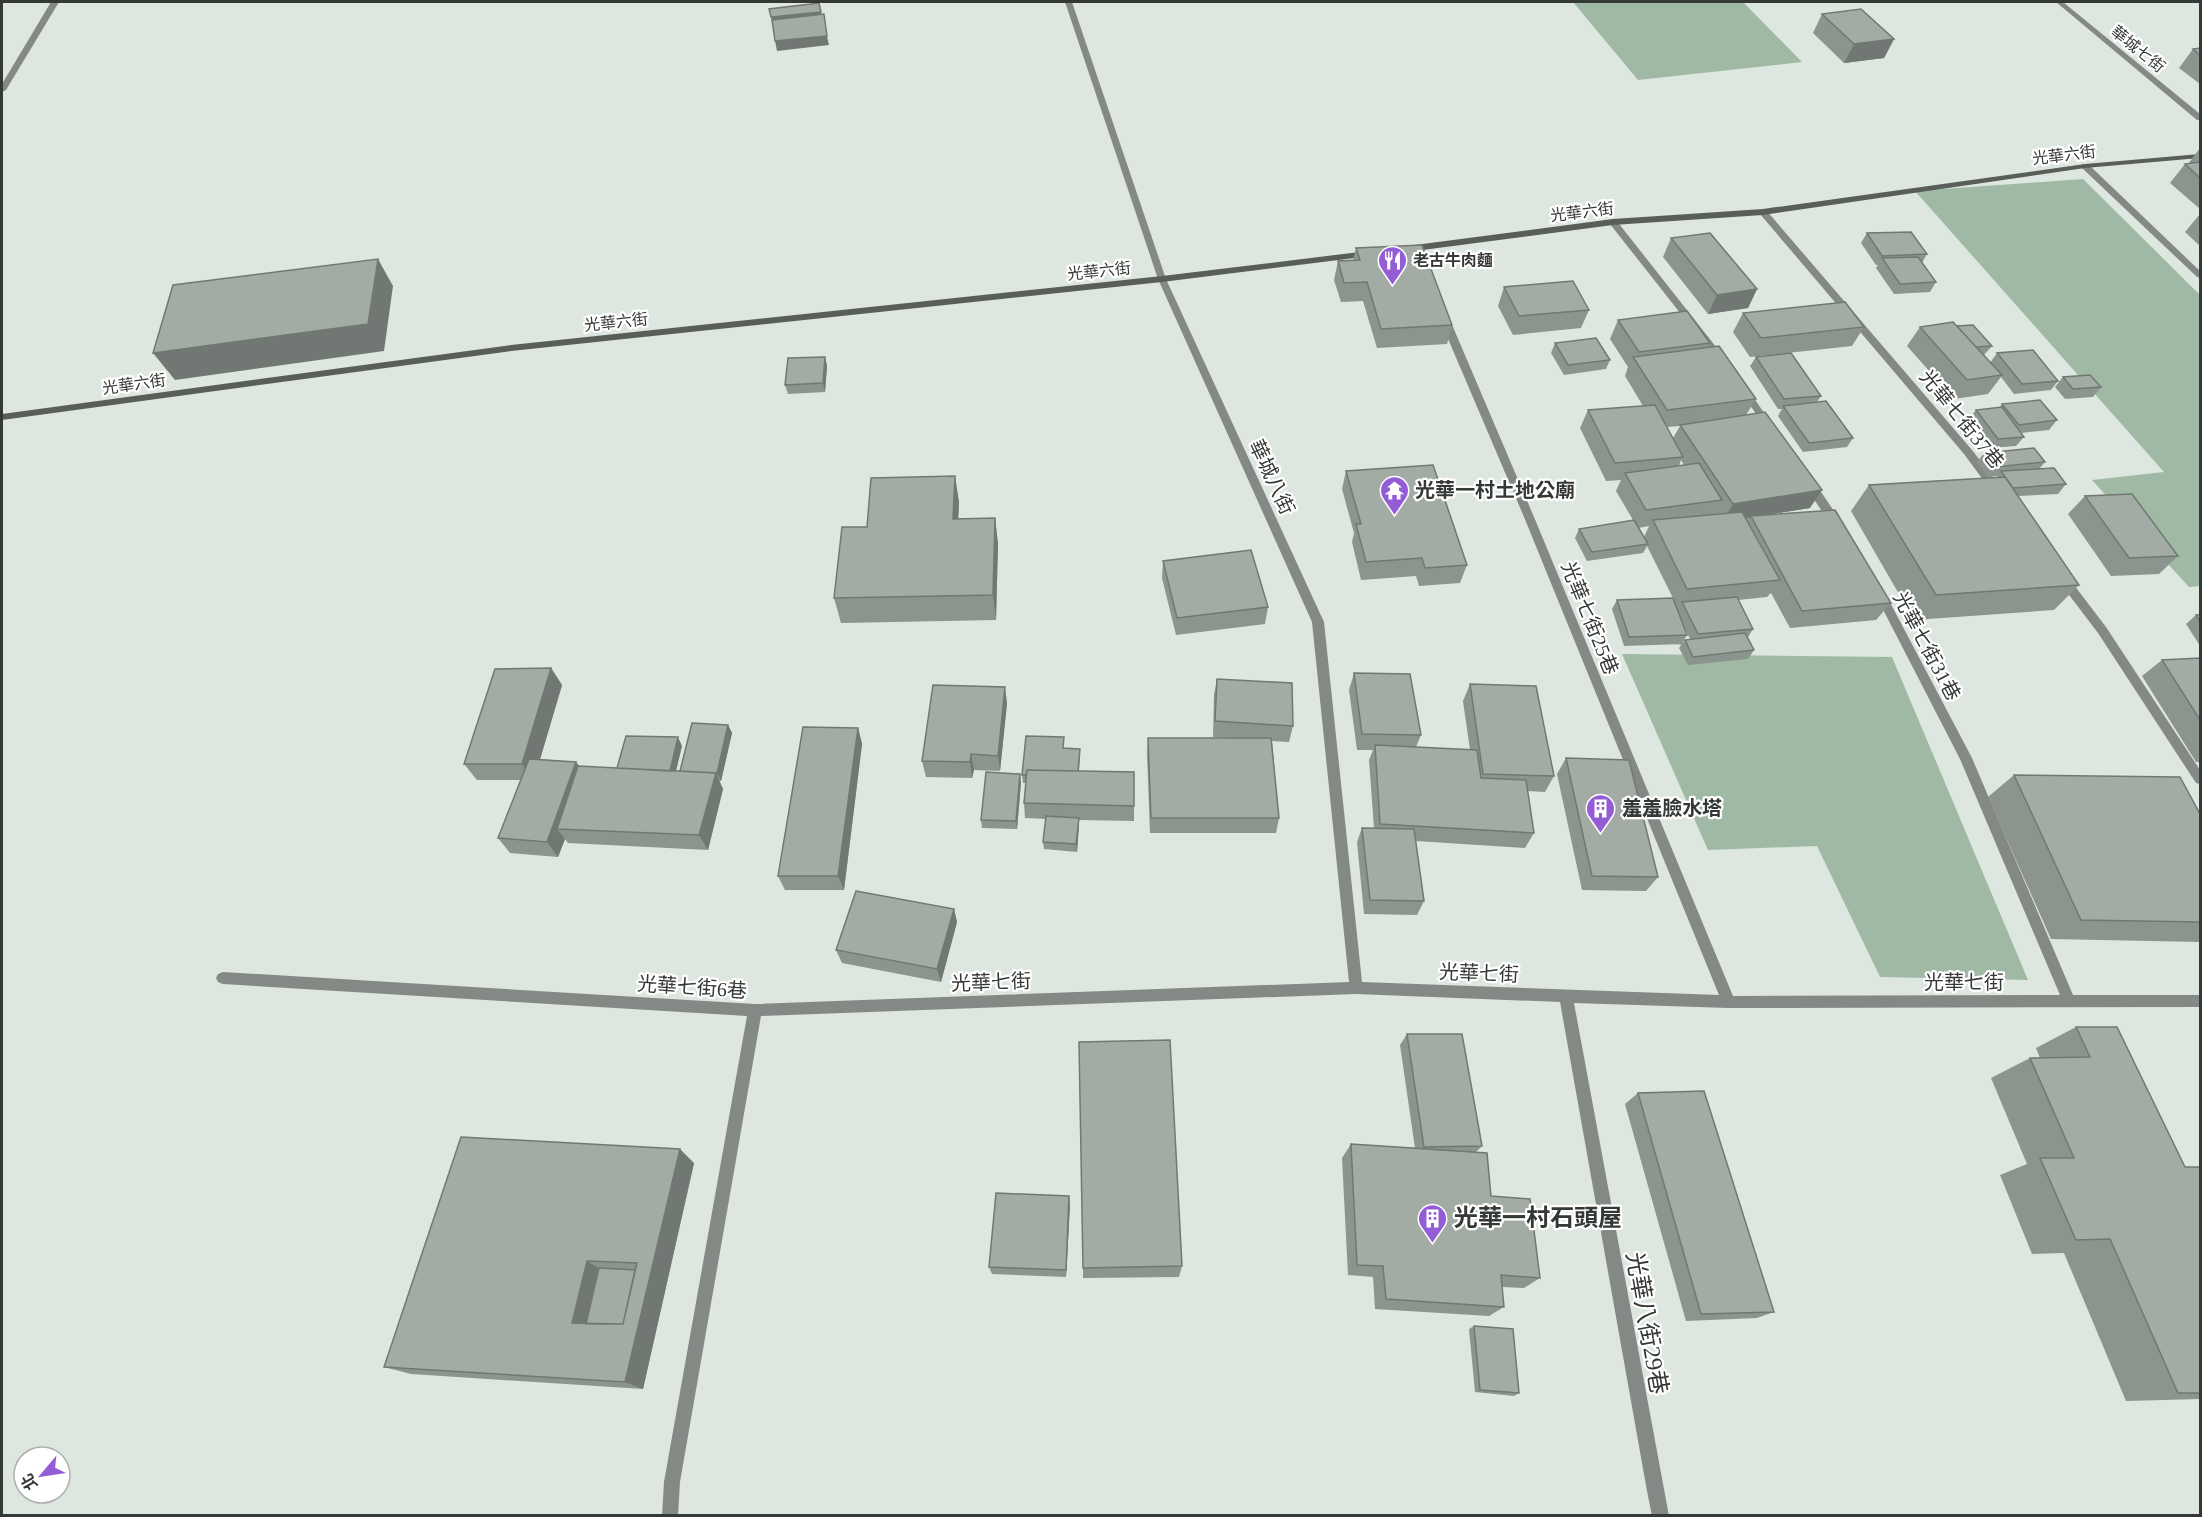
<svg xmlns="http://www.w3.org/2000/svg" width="2202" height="1517" viewBox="0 0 2202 1517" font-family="'Times New Roman','Noto Sans TC',serif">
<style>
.forest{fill:#9fb9a5}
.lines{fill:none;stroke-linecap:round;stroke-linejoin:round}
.street{fill:#858986;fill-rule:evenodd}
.secondary{fill:#595e5a;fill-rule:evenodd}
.wall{fill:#8b948d;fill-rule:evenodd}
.shaded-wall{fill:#717873}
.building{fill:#a2aca4;stroke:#717873;stroke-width:1.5;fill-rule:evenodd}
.labels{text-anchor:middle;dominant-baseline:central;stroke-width:4.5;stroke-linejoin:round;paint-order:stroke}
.far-street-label{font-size:16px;fill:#353936;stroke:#fff}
.far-poi-label{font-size:16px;font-weight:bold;fill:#353936;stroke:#fff;text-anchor:start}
.street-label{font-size:20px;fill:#353936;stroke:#fff}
.poi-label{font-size:20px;font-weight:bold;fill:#353936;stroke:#fff;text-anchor:start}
.near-poi-label{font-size:24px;font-weight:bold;fill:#353936;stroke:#fff;text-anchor:start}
.near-street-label{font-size:24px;fill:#353936;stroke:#fff}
</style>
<rect width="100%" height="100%" fill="#dde6df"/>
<!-- forest -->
<path class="forest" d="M1573 2H1743L1802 62 1638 80Z
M2083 179 2200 295V586L2189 587 2092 480 2164 472 1915 191Z
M1622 654 1892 657 2028 980 1880 977 1817 846 1708 850Z"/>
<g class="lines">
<!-- street -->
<path class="street" d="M51 2H59L6 90 2 92V84Z
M1065 2H1072L1166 279 1324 622 1362 982 1719 995 1524 517 1440 320 1445 317 1450 320 1534 517 1733 996 2060 995 1960 759 1875 594 1880 590 1884 591 1972 758 2073 995H2200V1007L1729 1008 1574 1003 1669 1516H1652L1647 1491 1560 1002 1356 994 761 1016 680 1482 678 1516H662L664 1482 747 1016 223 984 218 982 216 978 218 974 223 972 755 1004 1349 982 1312 622 1158 279Z
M2056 2H2063L2200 114V120H2197Z
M2082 164H2088L2200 271V278L2197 277 2082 168Z
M1760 210H1766L1972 450 2000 486 2001 489 2000 492H1992L1964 454 1760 214Z
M1613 219 1616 220 1724 357V361H1718L1610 224V220Z
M1744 387 1747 388 1771 423V427H1765L1741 392 1739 390Z
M1809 479 1813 480 1840 520 1841 523 1840 526H1832L1805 486 1804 483Z
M2064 576 2068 577 2106 627 2200 770V784L2196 783 2098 633 2060 583 2059 580Z"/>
<!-- secondary -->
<path class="secondary" d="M2200 154V158L2085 168 1763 215 1613 225 1407 252 1403 249 1407 246 1613 219 1763 209 2085 164Z
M1368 251 1371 252V256L1162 282 511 351 2 420V414L511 345 1162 276Z"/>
</g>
<!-- wall -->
<path class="wall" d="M1822 14 1894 39 1884 58 1844 63 1813 33Z
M2200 48V84L2179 68 2193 49Z
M2200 148V209L2170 183 2185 164H2188Z
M2200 214V246L2185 232Z
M1867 233 1927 254 1922 263 1936 282 1930 292 1894 294 1876 268 1878 265H1876L1861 243Z
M1671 238 1757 289 1748 308 1708 314 1663 257Z
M1356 248 1452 325 1447 344 1377 348 1363 301 1341 302 1334 280 1338 261 1353 260Z
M1504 287 1589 310 1581 328 1513 335 1498 306Z
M1743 313 1864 327 1852 346 1750 357 1733 332Z
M1618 320 1710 343 1707 348 1756 399 1746 415 1810 508 1762 516 1891 603 1876 620 1790 628 1771 593 1767 597 1738 600 1753 629 1748 637 1754 650 1748 659 1688 665 1679 648 1685 640 1690 639 1683 624 1687 635 1682 644 1624 646 1612 609 1617 600 1673 598 1647 546 1643 553 1587 561 1575 538 1579 529 1633 520 1616 491 1621 480 1606 481 1580 428 1588 410 1643 406 1625 376 1628 367 1610 339ZM1680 426 1673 438 1667 427ZM1681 460 1684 465 1679 466ZM1649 526 1644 537 1638 528Z
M1957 326 1992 346 1984 355 1990 363 1997 353 2058 381 2051 390 2014 394 2001 377 1988 394 1954 399 1907 346 1920 327Z
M1555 343 1610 360 1606 369 1564 375 1551 353Z
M825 357 827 366 825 392 788 394 785 385Z
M1756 357 1821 396 1817 402 1853 438 1847 447 1803 452 1778 416 1782 409H1778L1750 366Z
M2063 377 2101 387 2093 397 2065 399 2055 387Z
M2002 404 2057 420 2049 430 2021 433 2024 437 2016 446 1990 448 1969 419 1976 410 1999 408Z
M1984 453 2045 462 2039 469 2066 484 2058 494 2018 496 2079 585 2054 610 1914 620 1851 511 1869 485 1997 477 1998 476 1988 477 1977 462Z
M1346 471 1467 565 1460 583 1419 586 1416 576 1361 580 1352 542 1354 533 1342 489Z
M955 476 959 503 958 519 995 518 998 544 996 620 841 623 834 598 867 527Z
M2085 496 2178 556 2159 574 2111 576 2068 514Z
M1163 561 1268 607 1265 624 1176 635 1162 578Z
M2196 615H2200V646L2186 624Z
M2200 658V762H2196L2142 676 2162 660Z
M551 668 562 685 540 759 576 762 579 766 617 768 682 746 676 771H680L728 725 732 733 721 781H719L723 789 708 850 568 843 565 839 558 857 510 853 498 838 521 780H477L464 764Z
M1354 673 1421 735 1416 747 1470 750 1463 701 1470 684 1554 776 1545 792 1527 791 1534 833 1525 848 1416 841 1424 901 1417 915 1364 914 1357 842 1362 828H1374L1369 760 1373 750H1357L1349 690Z
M1217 679 1293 726 1289 742 1272 741 1279 818 1276 833H1150L1147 754 1148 738H1234L1213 737 1214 695Z
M1007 703 1000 771 974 770 972 778 926 777 922 761Z
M858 728 862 744 844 890H785L778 876Z
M1064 748 1080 757 1079 771 1134 806V821L1079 820 1077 852 1044 849 1043 842 1046 819 1025 818 1024 803 1026 783H1023L1022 775Z
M1566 758 1658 877 1646 891 1582 890 1557 774Z
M2014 775 2200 814V942L2051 939 1988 797Z
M1021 782 1017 829 982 828 981 820Z
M954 909 957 922 941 982 842 963 836 950Z
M2076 1027 2185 1167H2200V1399L2126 1401 2064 1253 2032 1254 2000 1175 2027 1164 1991 1078 2030 1058H2040L2036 1048Z
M1407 1034 1482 1146 1476 1152 1491 1196 1540 1278 1524 1288 1502 1287 1504 1307 1489 1316 1375 1309 1373 1277 1348 1275 1342 1158 1351 1144 1415 1148 1400 1045Z
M1638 1093 1774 1312 1757 1318 1686 1321 1625 1104Z
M694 1163 643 1389 411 1374 384 1367Z
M1070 1205 1066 1277 992 1274 989 1267Z
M1182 1266 1179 1277 1083 1278V1268Z
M1474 1326 1519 1393 1514 1396 1475 1392 1469 1329Z"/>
<!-- shaded-wall -->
<path class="shaded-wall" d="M821 12 822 21 773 26 771 17Z
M827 36 829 45 777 51 775 41Z
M1894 39 1884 58 1844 63 1854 44Z
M378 259 393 286 384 351 175 380 153 353Z
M1757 289 1748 308 1708 314 1717 295Z
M825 357 827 366 825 392 823 383Z
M955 476 959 503 957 545 953 519Z
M1822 490 1810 508 1722 522 1733 504Z
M995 518 998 544 996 620 993 595Z
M551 668 562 685 534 780 522 764Z
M1005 687 1007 703 1000 771 998 756Z
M728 725 732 733 721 781 717 773Z
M858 728 862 744 844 890 838 876Z
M678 737 682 746 673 782 669 774Z
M971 754 974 770 972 778 970 762Z
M576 762 587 778 557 829 565 839 558 857 547 842Z
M716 773 723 789 708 850 699 835Z
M1020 774 1021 782 1017 829 1016 821Z
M1079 818V826L1077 852 1076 844Z
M954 909 957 922 941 982 937 969Z
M680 1149 694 1163 643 1389 625 1382Z
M1069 1196 1070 1205 1066 1277V1270Z
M587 1261 605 1272 592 1329 572 1323Z"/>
<!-- building -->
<path class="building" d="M819 3 821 12 771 17 769 9Z
M1861 9 1894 39 1854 44 1822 14Z
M824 14 827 36 775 41 772 20Z
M2200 48V55L2193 49Z
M2200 162V178L2185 164Z
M1911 232 1927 254 1882 256 1867 233Z
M1710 233 1757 289 1717 295 1671 238Z
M1422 245 1452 325 1381 329 1367 282 1344 283 1338 261 1360 260 1356 248Z
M1918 257 1936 282 1900 284 1882 258Z
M378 259 368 324 153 353 173 285Z
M1573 281 1589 310 1519 316 1504 287Z
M1845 302 1864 327 1761 338 1743 313Z
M1687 311 1710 343 1639 352 1618 320Z
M1953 322 2002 375 1967 380 1920 327Z
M1973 325 1992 346 1976 347 1957 326Z
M1596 338 1610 360 1568 365 1555 343Z
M1719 346 1756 399 1667 410 1633 357Z
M2033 350 2058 381 2022 384 1997 353Z
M1791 353 1821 396 1784 399 1756 357Z
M825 357 823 383 785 385 788 358Z
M2090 375 2101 387 2073 389 2063 377Z
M2040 400 2057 420 2019 425 2002 404Z
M1826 401 1853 438 1809 443 1783 406Z
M1655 405 1683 457 1615 463 1588 410Z
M2002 407 2024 437 1998 439 1976 410Z
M1765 412 1822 490 1733 504 1680 425Z
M2034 448 2045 462 1995 467 1984 453Z
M1699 463 1722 500 1646 510 1625 473Z
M1433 465 1467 565 1425 568 1422 558 1366 562 1356 524H1361L1346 471Z
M2054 468 2066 484 2013 488 2001 471Z
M955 476 953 519 995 518 993 595 834 598 842 527H867L871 478Z
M2005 477 2079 585 1936 595 1869 485Z
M2132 494 2178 556 2129 558 2085 496Z
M1835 510 1891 603 1802 611 1751 516Z
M1742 512 1780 580 1687 589 1653 520Z
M1634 520 1648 544 1592 552 1579 529Z
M1251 550 1268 607 1177 618 1163 561Z
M1737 597 1753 629 1698 634 1682 602Z
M1673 598 1687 635 1629 637 1617 600Z
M2196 615H2200V622Z
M1745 633 1754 650 1693 657 1685 640Z
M2200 658V720L2162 660Z
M551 668 522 764H464L495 669Z
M1354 673 1410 674 1421 735 1362 734Z
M1217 679 1292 683 1293 726 1215 721Z
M1470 684 1536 686 1554 776 1483 774Z
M933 685 1005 687 998 756 971 754 970 762 922 761Z
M692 723 728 725 717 773 680 771Z
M803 727 858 728 838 876H778Z
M626 736 678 737 670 771 617 768Z
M1026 736 1064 737 1063 748 1080 749 1078 771 1027 770 1026 775H1022Z
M1148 738H1271L1279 818H1151Z
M1375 745 1477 750 1481 778 1526 780 1534 833 1380 824Z
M1566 758 1629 760 1658 877 1592 876Z
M529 759 576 762 547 842 498 838Z
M578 766 716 773 699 835 557 829Z
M1027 770 1134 772V806L1024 803Z
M986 772 1020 774 1016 821 981 820Z
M2014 775 2180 777 2200 814V922L2081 920Z
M1046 816 1079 818 1076 844 1043 842Z
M1362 828 1414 829 1424 901 1370 900Z
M856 891 954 909 937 969 836 950Z
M2076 1027H2117L2185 1167H2200V1393H2178L2110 1239 2076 1240 2040 1158H2074L2030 1058 2090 1057Z
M1407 1034H1462L1482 1146 1424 1147Z
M1170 1040 1182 1266 1083 1268 1079 1042Z
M1704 1091 1774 1312 1701 1314 1638 1093Z
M461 1137 680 1149 625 1382 384 1367ZM587 1261 637 1263 623 1324 572 1323Z
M1351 1144 1487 1153 1491 1196 1530 1199 1540 1278 1501 1275 1504 1307 1386 1299 1383 1266 1357 1265Z
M996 1193 1069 1196 1066 1270 989 1267Z
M599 1268 635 1270 623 1324H586Z
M1474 1326 1513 1329 1519 1393 1480 1390Z"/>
<!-- icons -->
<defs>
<symbol id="restaurant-pin" viewBox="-11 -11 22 30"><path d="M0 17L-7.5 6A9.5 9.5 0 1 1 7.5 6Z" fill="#945dd6" stroke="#fff"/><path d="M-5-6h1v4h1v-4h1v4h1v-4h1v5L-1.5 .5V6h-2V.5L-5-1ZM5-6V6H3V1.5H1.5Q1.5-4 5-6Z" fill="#fff"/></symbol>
<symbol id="temple-pin" viewBox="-11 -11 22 30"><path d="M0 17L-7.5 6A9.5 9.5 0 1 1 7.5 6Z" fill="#945dd6" stroke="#fff"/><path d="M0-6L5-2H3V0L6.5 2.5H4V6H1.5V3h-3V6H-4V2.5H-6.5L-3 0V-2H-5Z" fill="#fff"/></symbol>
<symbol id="building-pin" viewBox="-11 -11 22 30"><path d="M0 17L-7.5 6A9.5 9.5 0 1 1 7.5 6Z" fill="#945dd6" stroke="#fff"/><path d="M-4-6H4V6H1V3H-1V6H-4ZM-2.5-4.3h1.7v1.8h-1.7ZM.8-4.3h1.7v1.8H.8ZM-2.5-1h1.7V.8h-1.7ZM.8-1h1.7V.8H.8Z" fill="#fff"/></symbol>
</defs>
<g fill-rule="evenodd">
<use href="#restaurant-pin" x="1376" y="244" width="33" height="45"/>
<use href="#temple-pin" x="1378" y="474" width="33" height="45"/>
<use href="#building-pin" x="1584" y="792" width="33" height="45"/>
<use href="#building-pin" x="1416" y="1202" width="33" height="45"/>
</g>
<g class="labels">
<!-- far-street labels -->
<g class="far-street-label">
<text transform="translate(2138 49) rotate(39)">華城七街</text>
<text transform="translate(2064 155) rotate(-7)">光華六街</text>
<text transform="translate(1582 212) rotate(-7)">光華六街</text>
<text transform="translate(1099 271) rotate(-6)">光華六街</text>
<text transform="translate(616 322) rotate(-6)">光華六街</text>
<text transform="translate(134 384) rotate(-8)">光華六街</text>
</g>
<!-- far-poi labels -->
<g class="far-poi-label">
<text x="1413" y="260">老古牛肉麵</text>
</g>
<!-- street labels -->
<g class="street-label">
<text transform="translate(1962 419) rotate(51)">光華七街37巷</text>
<text transform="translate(1272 477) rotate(65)">華城八街</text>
<text transform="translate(1590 618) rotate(68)">光華七街25巷</text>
<text transform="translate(1927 646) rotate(62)">光華七街31巷</text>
<text transform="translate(1479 973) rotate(2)">光華七街</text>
<text transform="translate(991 982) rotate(-2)">光華七街</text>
<text x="1964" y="982">光華七街</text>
<text transform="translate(692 987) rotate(4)">光華七街6巷</text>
</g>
<!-- poi labels -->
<g class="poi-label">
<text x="1415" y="490">光華一村土地公廟</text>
<text x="1622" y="808">羞羞臉水塔</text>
</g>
<!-- near-poi labels -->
<g class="near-poi-label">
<text x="1454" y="1218">光華一村石頭屋</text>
</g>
<!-- near-street labels -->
<g class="near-street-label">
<text transform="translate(1647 1323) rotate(80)">光華八街29巷</text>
</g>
</g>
<!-- border -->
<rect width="2202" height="1517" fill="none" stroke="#353936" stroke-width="6"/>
<!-- north arrow -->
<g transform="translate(42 1475) rotate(241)"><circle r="28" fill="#ffffff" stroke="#aeb0af" stroke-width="1.5"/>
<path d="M0-4.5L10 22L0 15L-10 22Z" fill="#945dd6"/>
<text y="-9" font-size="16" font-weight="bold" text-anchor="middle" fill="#353936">北</text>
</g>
</svg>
